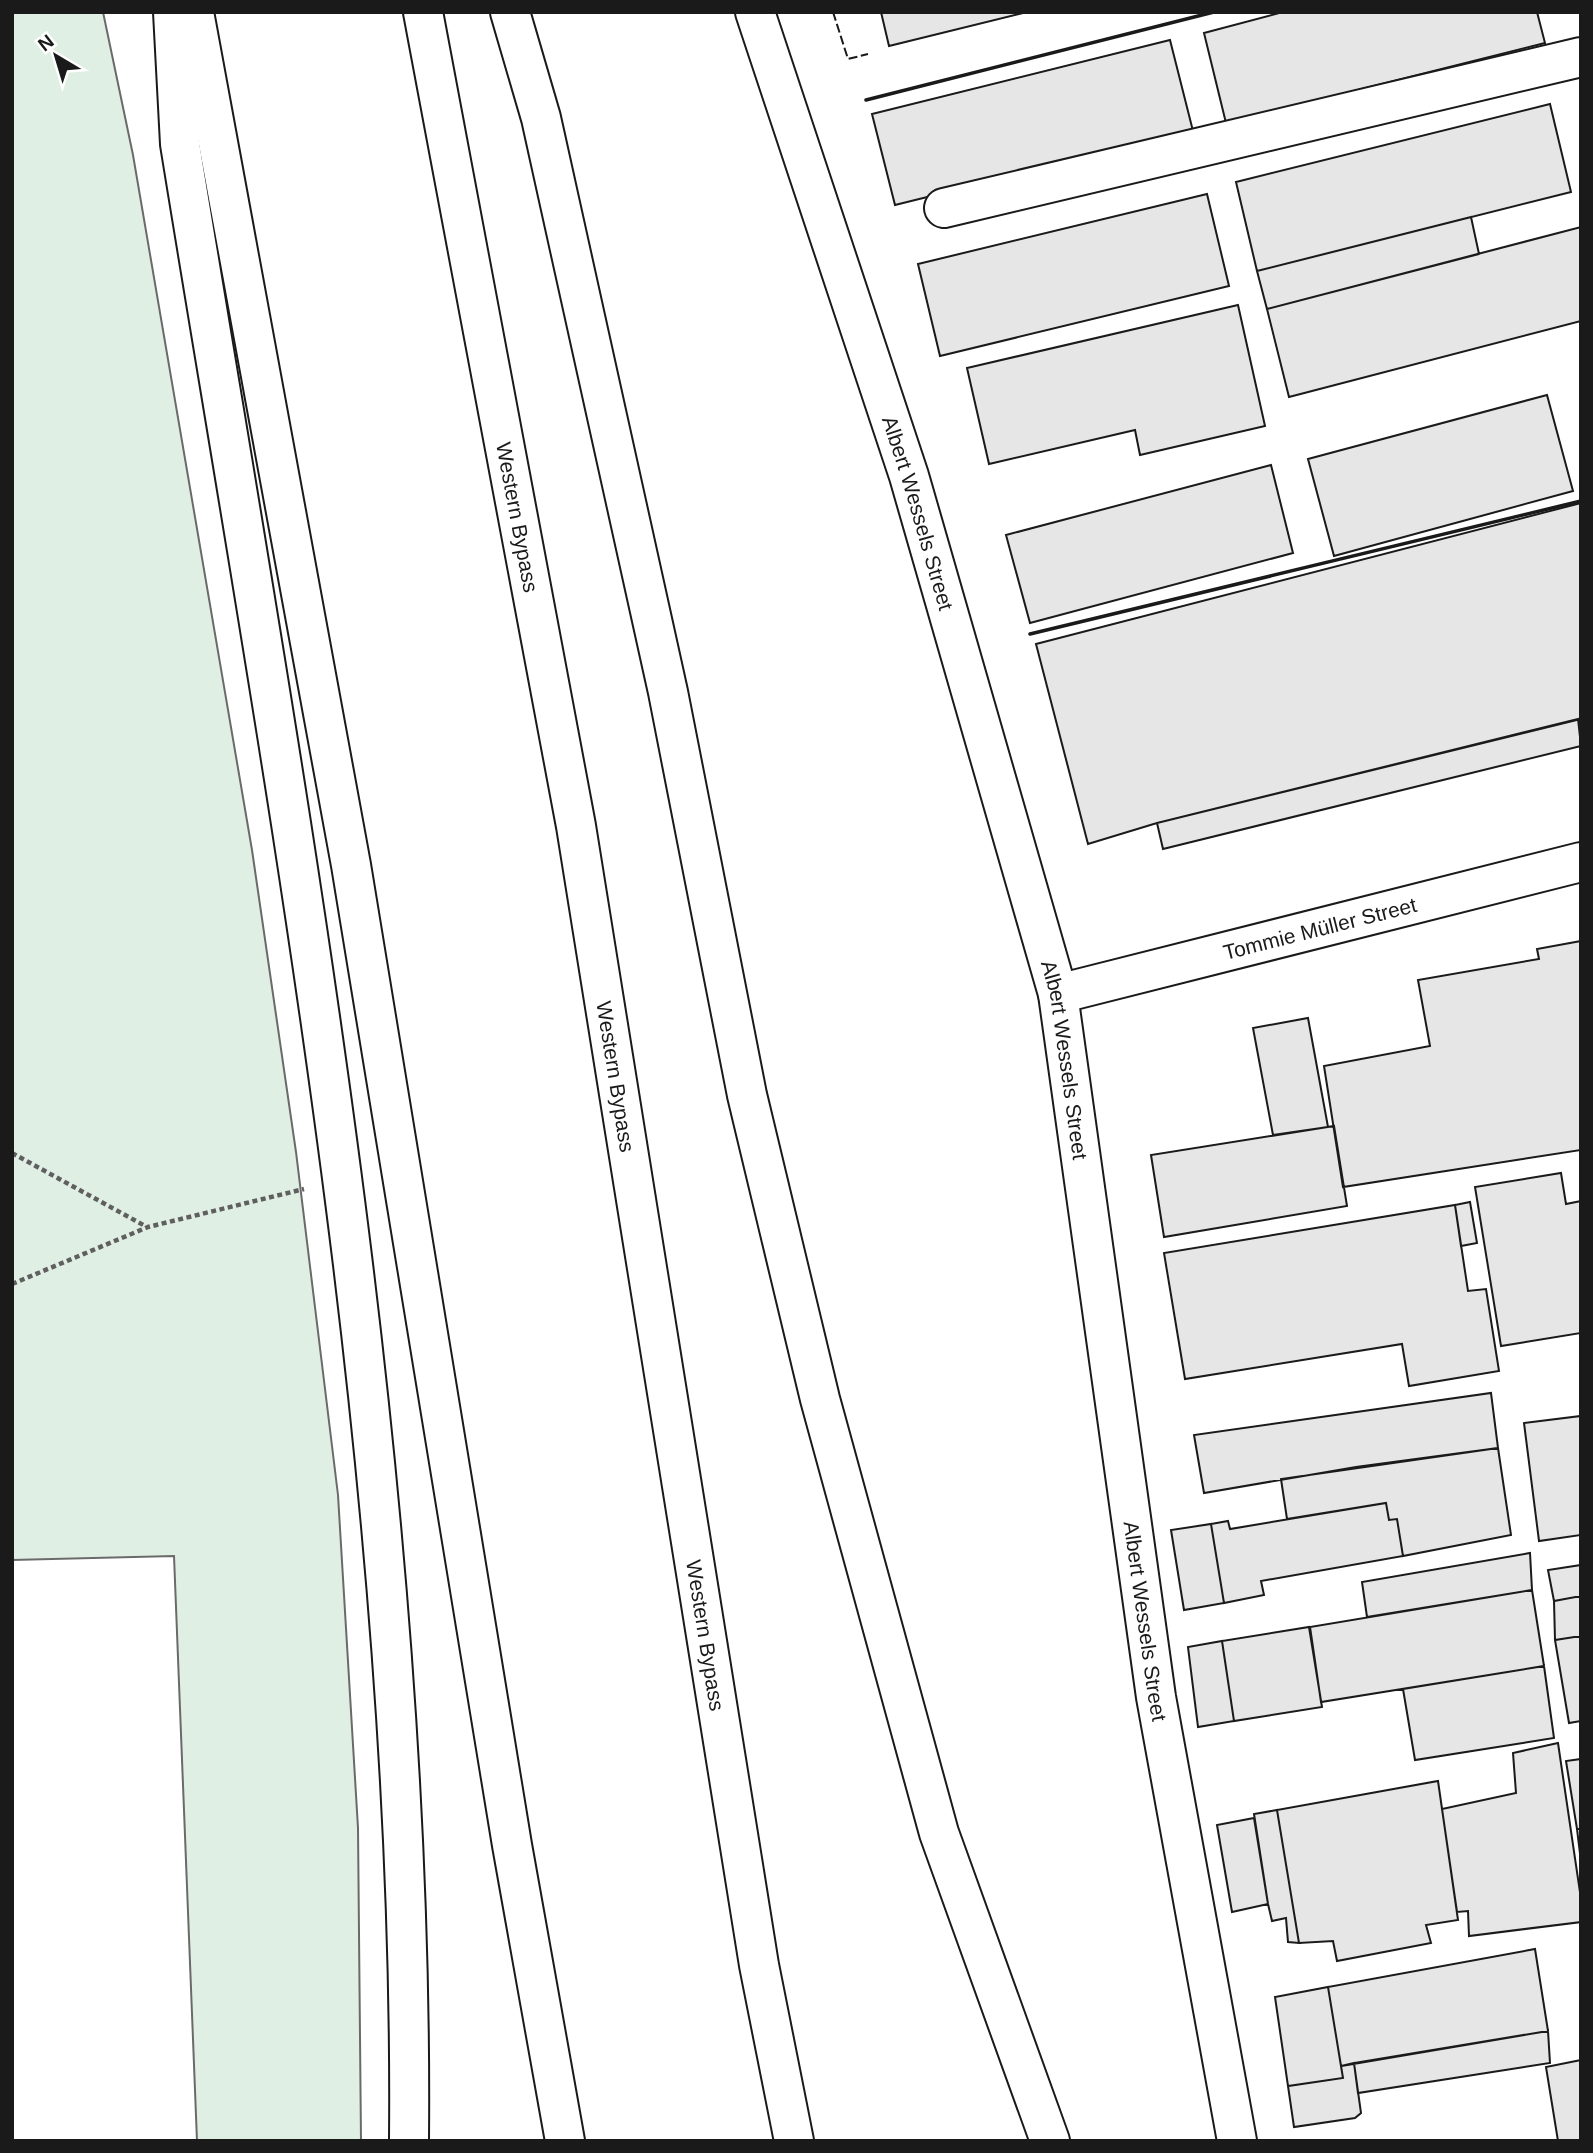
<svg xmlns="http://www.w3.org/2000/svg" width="1593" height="2153" viewBox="0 0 1593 2153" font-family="Arial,sans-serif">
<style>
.green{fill:#e0efe3;stroke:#6a6a6a;stroke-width:2}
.building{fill:#e6e6e6;stroke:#1a1a1a;stroke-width:2}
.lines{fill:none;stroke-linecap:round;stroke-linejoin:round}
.minor-casing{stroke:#1a1a1a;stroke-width:42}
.highway-casing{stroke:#1a1a1a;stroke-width:42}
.path{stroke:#5f5f5f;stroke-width:4.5;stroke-dasharray:5 3.5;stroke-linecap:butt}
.minor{stroke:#fff;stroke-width:38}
.highway{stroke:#fff;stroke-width:38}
.fence{stroke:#1a1a1a;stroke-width:2;stroke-dasharray:9 3.5;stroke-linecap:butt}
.wall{stroke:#1a1a1a;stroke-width:3.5}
.labels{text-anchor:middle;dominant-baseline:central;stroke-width:5;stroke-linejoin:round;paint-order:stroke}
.street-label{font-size:21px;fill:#1a1a1a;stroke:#fff}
</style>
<rect width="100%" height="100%" fill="#fff"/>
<!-- green -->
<path class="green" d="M12 12H103L133 155 252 850 296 1152 338 1495 358 1828 361 2141H197L174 1556 12 1560Z"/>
<!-- building -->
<path class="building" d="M881 12H1027L889 46Z
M1283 12H1537L1545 43 1226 123 1204 33Z
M1170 40 1193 131 895 205 872 114Z
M1550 104 1571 192 1257 271 1236 182Z
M1207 194 1229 286 940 356 918 264Z
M1471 217 1479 254 1267 309 1257 271Z
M1581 227V321L1289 397 1267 309Z
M1238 305 1265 426 1140 455 1135 430 989 464 967 368Z
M1547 395 1573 491 1334 556 1308 459Z
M1271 465 1293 553 1030 623 1006 535Z
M1581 503V719L1157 823 1088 844 1036 644Z
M1578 719 1581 746 1163 849 1157 823Z
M1581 941V1150L1343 1187 1324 1066 1430 1046 1418 980 1539 959 1537 949Z
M1308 1018 1328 1127 1273 1135 1253 1028Z
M1334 1126 1347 1206 1164 1237 1151 1155Z
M1561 1173 1566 1204 1581 1201V1333L1501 1346 1475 1187Z
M1470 1202 1477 1243 1461 1246 1455 1205Z
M1455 1205 1468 1291 1486 1289 1499 1371 1409 1386 1402 1344 1185 1379 1164 1253Z
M1491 1393 1498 1448 1356 1467 1204 1493 1194 1435Z
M1581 1416V1535L1539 1541 1524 1423Z
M1498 1448 1511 1535 1403 1556 1397 1519 1389 1520 1386 1503 1287 1519 1281 1479Z
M1386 1503 1389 1520 1397 1519 1403 1556 1261 1581 1264 1595 1224 1603 1211 1524 1228 1521 1230 1529Z
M1211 1524 1224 1603 1184 1610 1171 1530Z
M1530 1553 1532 1590 1367 1617 1362 1582Z
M1581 1565V1596L1554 1601 1548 1570Z
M1532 1590 1544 1666 1321 1702 1310 1627Z
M1581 1596V1636L1555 1640 1554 1601Z
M1309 1627 1322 1707 1234 1721 1222 1641Z
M1581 1636V1721L1569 1723 1555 1640Z
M1222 1641 1234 1721 1198 1727 1188 1647Z
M1544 1666 1554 1738 1415 1760 1403 1689Z
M1558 1743 1581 1899V1922L1469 1936 1468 1911 1457 1912 1442 1809 1516 1793 1513 1753Z
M1581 1759V1829H1577L1566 1761Z
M1438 1781 1458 1920 1426 1925 1431 1943 1337 1961 1333 1941 1299 1943 1277 1810Z
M1277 1810 1299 1943 1288 1942 1286 1918 1272 1921 1268 1904 1254 1814Z
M1254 1818 1268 1904 1232 1912 1217 1825Z
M1577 1829H1581V1862Z
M1535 1949 1548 2031 1341 2066 1328 1987Z
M1328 1987 1343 2078 1288 2086 1275 1997Z
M1548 2031 1550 2063 1358 2093 1354 2063Z
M1581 2060V2141H1558L1546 2067Z
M1354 2063 1361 2113 1355 2118 1294 2127 1288 2086 1343 2078 1341 2066Z"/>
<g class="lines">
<defs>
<g id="minor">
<path id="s1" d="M755 12 909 476 1058 994 1156 1697 1237 2141"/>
<path d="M944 208 1581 57"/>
<path id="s2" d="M1058 994 1581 862"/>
</g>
<g id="highway">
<path d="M173 12 180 144C287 802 415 1473 409 2141"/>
<path d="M194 12 351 865 512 1845 565 2141"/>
<path id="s3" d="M423 12 576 826 759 1965 794 2141"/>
<path d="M510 12 541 118 668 692 747 1095 820 1399 939 1833 1050 2141"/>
</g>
</defs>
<!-- minor casing -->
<use href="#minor" class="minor-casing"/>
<!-- highway casing -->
<use href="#highway" class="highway-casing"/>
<!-- path -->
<path class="path" d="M12 1153 147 1227
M12 1284 148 1227 304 1189"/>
<!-- minor -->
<use href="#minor" class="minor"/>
<!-- highway -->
<use href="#highway" class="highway"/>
<!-- fence -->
<path class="fence" d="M833 12 848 59 868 54"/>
<!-- wall -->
<path class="wall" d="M866 100 1214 12
M1030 634 1581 501"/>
</g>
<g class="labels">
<!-- street labels -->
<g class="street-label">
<text stroke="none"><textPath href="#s1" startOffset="527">Albert Wessels Street</textPath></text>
<text stroke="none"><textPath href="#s3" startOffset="514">Western Bypass</textPath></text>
<text stroke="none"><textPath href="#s2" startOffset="270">Tommie Müller Street</textPath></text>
<text stroke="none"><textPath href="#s1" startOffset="1094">Albert Wessels Street</textPath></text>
<text stroke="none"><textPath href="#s3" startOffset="1082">Western Bypass</textPath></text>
<text stroke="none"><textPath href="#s1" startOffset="1661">Albert Wessels Street</textPath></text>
<text stroke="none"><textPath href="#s3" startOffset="1648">Western Bypass</textPath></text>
</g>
</g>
<!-- border -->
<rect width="1593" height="2153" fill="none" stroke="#1a1a1a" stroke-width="28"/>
<!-- north arrow -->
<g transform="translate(56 56) rotate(322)" stroke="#ffffff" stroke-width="5" paint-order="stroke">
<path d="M0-5L12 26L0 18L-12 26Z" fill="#1a1a1a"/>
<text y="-10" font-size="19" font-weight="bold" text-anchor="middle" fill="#1a1a1a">N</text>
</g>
</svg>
